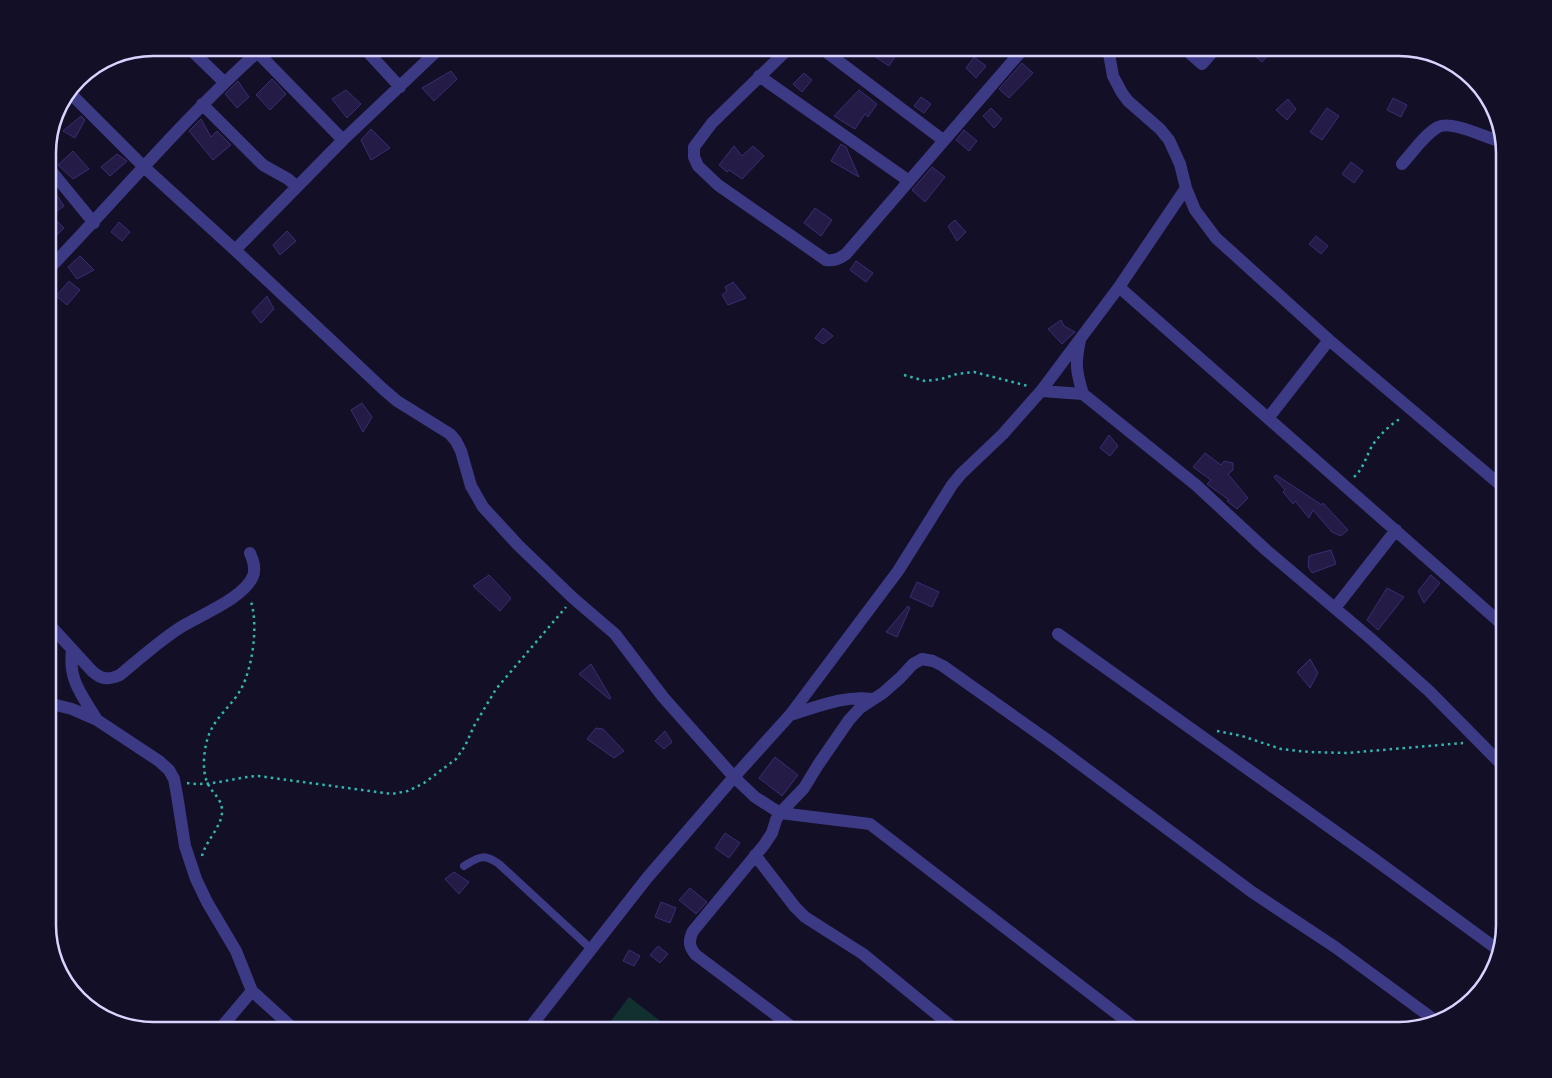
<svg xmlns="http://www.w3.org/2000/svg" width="1552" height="1078" viewBox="0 0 1552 1078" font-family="Signika,sans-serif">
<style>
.green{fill:#12302f}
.building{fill:#241b47;stroke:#3b2d73}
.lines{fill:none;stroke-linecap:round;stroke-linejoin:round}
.path{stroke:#2fb8b0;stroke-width:2.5;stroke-dasharray:2.5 4;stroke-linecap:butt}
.service{stroke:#3d3a85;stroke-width:8}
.minor{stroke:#3d3a85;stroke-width:12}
.rim{fill:none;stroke:#d9d4ff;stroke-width:2.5}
</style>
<rect width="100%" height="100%" fill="#130f26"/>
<!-- green -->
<path class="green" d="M629 997 672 1030H604Z"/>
<!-- building -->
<path class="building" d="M862 48H891L898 52 889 66Z
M1245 48H1262L1269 54 1262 62Z
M974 57 986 66 976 78 966 68Z
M1022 63 1033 73 1009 98 999 89Z
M451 71 457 79 434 101 422 88Z
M804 73 812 80 802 92 793 84Z
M272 79 286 94 270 110 256 95Z
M238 81 249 97 237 108 225 94Z
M346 90 361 104 347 118 332 99Z
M859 90 877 104 868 117 865 114 855 129 834 116Z
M921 97 931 104 924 113 914 106Z
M1393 98 1407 105 1401 117 1387 110Z
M1288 99 1296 109 1287 120 1276 110Z
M991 108 1002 119 994 128 983 116Z
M1327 108 1339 116 1322 140 1310 132Z
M81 116 85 120 75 138 63 131Z
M201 119 211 137 217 131 231 145 213 160 189 131Z
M371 129 390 148 371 160 361 140Z
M964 130 977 141 969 151 956 140Z
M841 144 846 147 859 177 831 161Z
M734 146 742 156 753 146 764 156 742 179 729 170 727 172 719 165Z
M73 151 89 169 73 179 58 165Z
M117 154 127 161 110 176 101 167Z
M1351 162 1363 171 1354 183 1342 174Z
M932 167 945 177 925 202 912 190Z
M48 182 64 206 54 213 48 204Z
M815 208 832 220 821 236 804 223Z
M48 212 64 228 48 244Z
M955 220 966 232 957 241 948 226Z
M119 222 130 232 122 241 111 232Z
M287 231 296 241 280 255 273 245Z
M1316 236 1328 246 1321 254 1309 244Z
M80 256 94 270 77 279 68 267Z
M856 261 873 273 866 282 850 270Z
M69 281 80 290 67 305 56 296Z
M733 282 746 298 728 305 722 295 727 291 725 287Z
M267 296 274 309 261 323 252 312Z
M1061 320 1064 326 1075 332 1062 344 1048 329Z
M823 328 833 336 823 344 815 338Z
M362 403 372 417 363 432 351 410Z
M1109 435 1118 446 1110 456 1100 448Z
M1205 453 1221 465 1224 461 1233 463V470L1228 474 1248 498 1237 509 1227 501 1229 500 1207 484 1211 480 1193 467Z
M1276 475 1322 505 1323 503 1348 530 1341 536 1332 532 1313 510 1309 518 1295 501 1293 504 1283 492 1285 490 1274 477Z
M1331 550 1336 564 1312 573 1308 566 1309 556Z
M489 575 511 598 500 611 473 586Z
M1431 575 1440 583 1424 603 1418 591Z
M917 582 939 592 932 607 910 597Z
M1387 588 1404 597 1378 630 1367 620Z
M908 606 910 608 897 637 886 632Z
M1310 659 1318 673 1310 688 1297 672Z
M591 664 611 698 609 699 579 674Z
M596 728 603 729 624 751 614 758 587 739Z
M665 731 672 742 664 749 655 741Z
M775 757 798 775 782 796 759 778Z
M725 833 740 843 729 858 715 848Z
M454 872 469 882 459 894 445 879Z
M690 888 707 902 696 914 679 900Z
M661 902 676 908 670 923 655 917Z
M658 946 668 954 660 963 650 955Z
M629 950 640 956 634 966 623 961Z"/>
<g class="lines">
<!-- path -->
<path class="path" d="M904 375 925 381 941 379 957 374 974 372 1028 386
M1354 477C1363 469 1366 457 1372 446 1379 435 1390 425 1401 418
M1217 731 1242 736 1281 749 1309 752 1347 753 1463 743
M187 783C211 787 235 777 258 776L392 794 408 791 424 783 456 759 465 746 474 726 496 689 566 607
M202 856C206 840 222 827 222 811 222 799 213 794 208 784 201 771 204 745 210 732 217 716 233 704 241 689 253 667 259 622 250 599"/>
<!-- service -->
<path class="service" d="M464 866C479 857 483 853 499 864L590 948"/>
<!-- minor -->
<path class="minor" d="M189 48 224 82
M364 48 400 87
M789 48 712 123 694 147V157L698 166 718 185 826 260C834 261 839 259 846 254L1024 48
M821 48 943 140
M1108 48 1113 76 1122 93 1128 101 1160 129 1169 140 1180 164 1186 188 1195 210 1216 238 1329 340 1504 488
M1184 48 1202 64 1216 48
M257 52 343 140
M759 76 909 181
M69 92 144 167 235 250 383 389 397 401 450 434 456 441 461 451 471 486 483 507 518 545 573 598 615 634 663 697 734 777 647 878 528 1030
M202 104 263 165 288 179 297 187
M1402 164C1413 152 1424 135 1438 127 1452 120 1486 138 1502 142
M48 167 94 223
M235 250 343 140 440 48
M48 270C119 196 185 117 262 48
M1119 287 1504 626
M1080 340C1075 364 1076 371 1083 394
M1041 391 1083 394 1196 485 1266 550 1370 638 1429 691 1504 767
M1269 417 1329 340
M1335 608 1396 530
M48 623 92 671C102 680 108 680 120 675 138 660 157 643 178 629 197 616 244 599 253 576 256 568 253 560 250 553
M1058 634 1374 859 1497 949
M72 650C68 680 82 695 97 720
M48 703 72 709 97 720 159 761 169 770 174 779 177 795 185 846 196 879 207 902 236 951 252 991 295 1030
M790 715C817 707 844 695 872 699
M755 855 795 907 805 917 863 954 956 1030
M219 1030 252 991
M796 1030 696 955C689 947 688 941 693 931L764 845 772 833 776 820 780 813 804 788 818 765 849 720 860 708 883 693 900 678 913 664 922 659 933 661 943 666 1053 744 1252 892 1335 947 1436 1021
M1138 1030 870 824 780 813 755 797 734 777 790 715 898 571 952 485 961 474 1003 434 1041 391 1119 287 1186 188"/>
</g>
<!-- crop -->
<path d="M0 0H1552V1078H0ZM153 56H1399A97 97 0 0 1 1496 153V925A97 97 0 0 1 1399 1022H153A97 97 0 0 1 56 925V153A97 97 0 0 1 153 56Z" fill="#130f26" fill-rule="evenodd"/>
<path class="rim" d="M153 56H1399A97 97 0 0 1 1496 153V925A97 97 0 0 1 1399 1022H153A97 97 0 0 1 56 925V153A97 97 0 0 1 153 56Z"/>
</svg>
